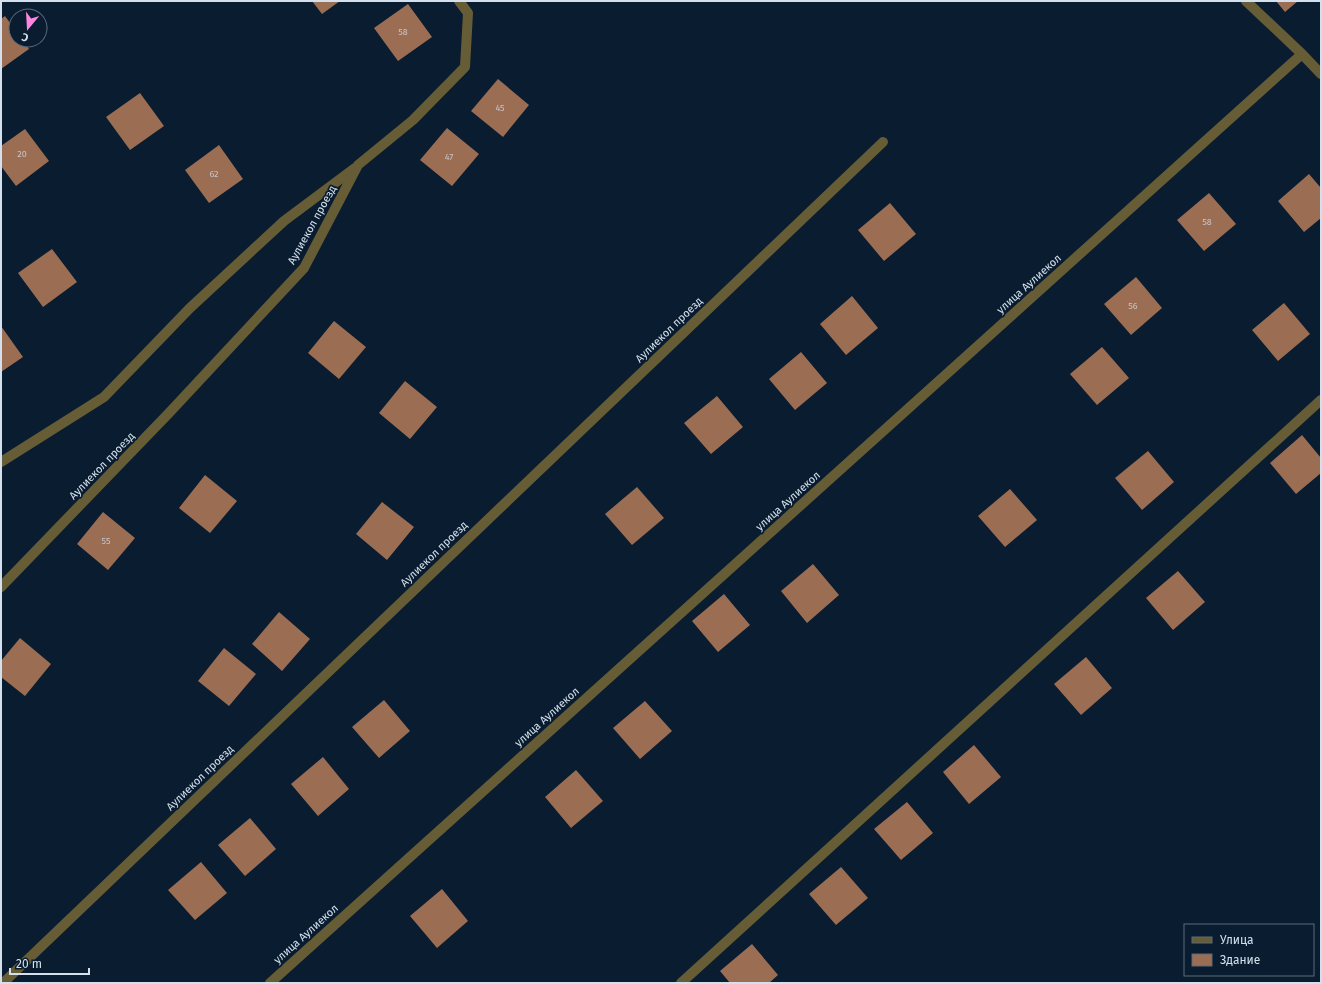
<svg xmlns="http://www.w3.org/2000/svg" width="1322" height="984" viewBox="0 0 1322 984" font-family="'Fira Sans',sans-serif">
<style>
.building{fill:#9b6e54}
.lines{fill:none;stroke-linecap:round;stroke-linejoin:round}
.minor{stroke:#665c35;stroke-width:10}
.labels{text-anchor:middle;dominant-baseline:central;stroke-width:3.5;stroke-linejoin:round;paint-order:stroke}
.number-label{font-size:9px;fill:#c6c4c7}
.street-label{font-size:11px;fill:#d4e0ed;stroke:#0a1c2f}
</style>
<rect width="100%" height="100%" fill="#0a1c2f"/>
<!-- building -->
<path class="building" d="M312 1H340L322 14Z
M1276 1H1298L1285 12Z
M408 4 432 37 398 61 374 28Z
M5 16 16 31V40H23L29 49 1 69V19Z
M498 79 529 105 503 137 471 111Z
M140 93 164 126 130 150 106 117Z
M447 128 479 154 452 186 420 160Z
M25 129 49 161 16 186 1 166V146Z
M219 145 243 179 209 203 185 170Z
M1309 174 1321 188V218L1304 232 1278 201Z
M1209 193 1236 224 1204 251 1177 220Z
M890 203 916 234 884 261 858 230Z
M52 249 77 282 43 307 18 273Z
M1136 277 1162 308 1131 335 1104 304Z
M852 296 878 328 846 355 820 324Z
M1284 303 1310 334 1278 361 1252 330Z
M334 321 366 347 339 379 308 353Z
M1 326 23 357 1 372Z
M1102 347 1129 378 1097 405 1070 374Z
M801 352 827 383 795 410 769 379Z
M405 381 437 407 410 439 379 413Z
M717 396 743 427 711 454 684 423Z
M1302 435 1321 458V473L1296 494 1270 463Z
M1148 451 1174 482 1142 510 1115 478Z
M205 475 237 501 210 533 179 508Z
M637 487 664 518 632 545 605 514Z
M1010 489 1037 520 1005 547 978 516Z
M382 502 414 527 387 560 356 534Z
M103 512 135 538 108 570 77 544Z
M813 564 839 595 807 623 781 591Z
M1178 571 1205 602 1173 630 1146 598Z
M724 594 750 625 718 652 692 621Z
M279 612 310 639 282 671 252 644Z
M20 638 51 664 25 696 1 677V661Z
M224 648 256 674 229 706 198 681Z
M1086 657 1112 688 1081 715 1054 684Z
M384 700 410 731 379 758 352 727Z
M645 701 672 731 640 759 613 728Z
M974 745 1001 777 969 804 943 772Z
M323 757 349 789 318 816 291 784Z
M576 770 603 801 571 828 545 797Z
M907 802 933 833 901 860 874 829Z
M250 818 276 849 245 876 218 845Z
M201 862 227 893 195 920 168 890Z
M841 867 868 898 836 925 809 894Z
M442 889 468 921 437 948 410 916Z
M752 944 778 975 769 983H730L720 971Z"/>
<g class="lines">
<!-- minor -->
<path class="minor" d="M1246 1 1302 54
M1 462 104 397 190 308 284 221 355 168
M1 587 169 413 304 268 358 165 413 120 465 67 468 13 459 1
M3 983 883 142
M270 983 1302 54 1321 74
M681 983 1321 400"/>
</g>
<g class="labels">
<!-- number labels -->
<g class="number-label">
<text x="403" y="32">58</text>
<text x="500" y="108">45</text>
<text x="22" y="154">20</text>
<text x="449" y="157">47</text>
<text x="214" y="174">62</text>
<text x="1207" y="222">58</text>
<text x="1133" y="306">56</text>
<text x="106" y="541">55</text>
</g>
<!-- street labels -->
<g class="street-label">
<text transform="translate(312 225) rotate(-61)">Аулиекол проезд</text>
<text transform="translate(1029 284) rotate(-42)">улица Аулиекол</text>
<text transform="translate(669 330) rotate(-44)">Аулиекол проезд</text>
<text transform="translate(102 466) rotate(-46)">Аулиекол проезд</text>
<text transform="translate(788 501) rotate(-42)">улица Аулиекол</text>
<text transform="translate(434 554) rotate(-44)">Аулиекол проезд</text>
<text transform="translate(547 717) rotate(-42)">улица Аулиекол</text>
<text transform="translate(200 778) rotate(-44)">Аулиекол проезд</text>
<text transform="translate(306 934) rotate(-42)">улица Аулиекол</text>
</g>
</g>
<!-- border -->
<rect width="1322" height="984" fill="none" stroke="#d4e0ed" stroke-width="4"/>
<!-- legend -->
<rect x="1184" y="924" width="130" height="52" fill="#0a1c2f" stroke="#5b6a7b"/>
<rect x="1192" y="937" width="20" height="6" fill="#665c35" stroke="#5b6a7b"/>
<text x="1220" y="944" font-size="12" fill="#d4e0ed">Улица</text>
<rect x="1192" y="954" width="20" height="12" fill="#9b6e54" stroke="#5b6a7b"/>
<text x="1220" y="964" font-size="12" fill="#d4e0ed">Здание</text>
<!-- north arrow -->
<g transform="translate(28 28) rotate(198)"><circle r="19" fill="#0a1c2f" stroke="#5b6a7b"/>
<path d="M0-3L7 15L0 10L-7 15Z" fill="#fd86e1"/>
<text y="-6" font-size="11" font-weight="bold" text-anchor="middle" fill="#d4e0ed">С</text>
</g>
<!-- scale -->
<path d="M10 968v6h79v-6" fill="none" stroke="#d4e0ed" stroke-width="2"/>
<text x="16" y="968" font-size="12" fill="#d4e0ed" stroke="#0a1c2f" stroke-width="3" paint-order="stroke">20 m</text>
</svg>
